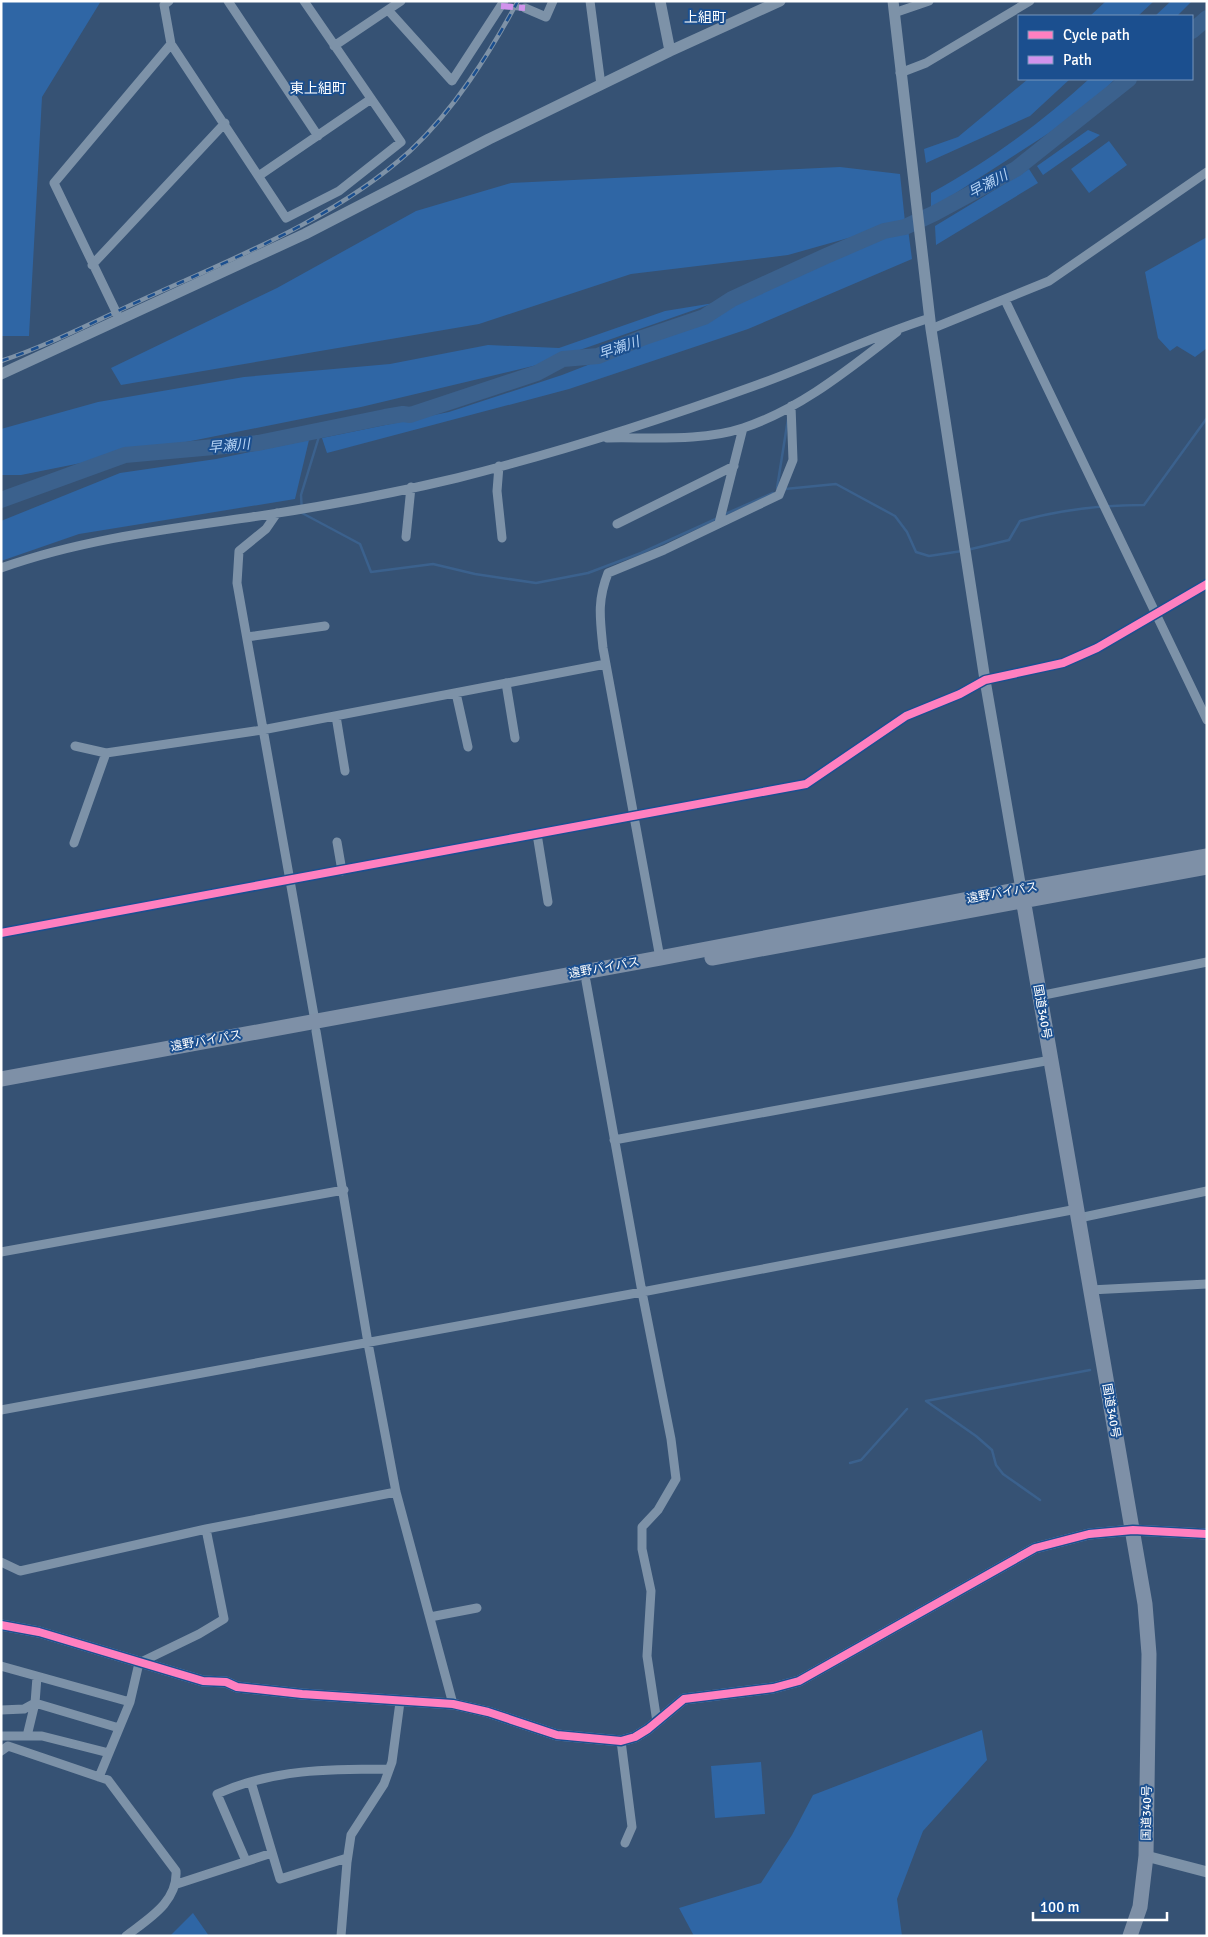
<svg xmlns="http://www.w3.org/2000/svg" width="1208" height="1937" viewBox="0 0 1208 1937" font-family="Signika,'Noto Sans JP',sans-serif">
<style>
.green{fill:#2f66a5}
.lines{fill:none;stroke-linecap:round;stroke-linejoin:round}
.stream{stroke:#3b618d;stroke-width:2.5}
.river{stroke:#3b618d;stroke-width:16}
.pedestrian{stroke:#7d92a8;stroke-width:6}
.minor{stroke:#7d92a8;stroke-width:9}
.tertiary{stroke:#7d92a8;stroke-width:11}
.trunk{stroke:#7e90a7;stroke-width:15}
.rail-casing{stroke:#7e92a7;stroke-width:4.5}
.rail{stroke:#1b4f8f;stroke-width:2.5;stroke-dasharray:8;stroke-linecap:butt}
.quiet{stroke:#d193ec;stroke-width:6;stroke-dasharray:12 6;stroke-linecap:butt}
.cycleway-casing{stroke:#1b4f8f;stroke-width:11}
.cycleway{stroke:#ff80c0;stroke-width:8}
.labels{text-anchor:middle;dominant-baseline:central;stroke-width:4;stroke-linejoin:round;paint-order:stroke}
.street-label{font-size:12px;fill:#fff;stroke:#1b4f8f}
.neighbourhood-label{font-size:14px;fill:#fff;stroke:#1b4f8f}
.water-label{font-size:14px;font-style:italic;fill:#b5d3f5;stroke:#1b4f8f}
</style>
<rect width="100%" height="100%" fill="#365274"/>
<!-- green -->
<path class="green" d="M1 1H101L42 97 29 336H1Z
M1106 1H1154L1138 16H1090Z
M1171 1H1192L1177 16H1155Z
M1028 79H1070L1030 116 926 163 924 149 958 137Z
M1089 79H1115L1083 111 931 209V193C988 162 1041 123 1089 79Z
M1088 130 1100 135 1043 175 1037 166Z
M1109 141 1127 165 1089 193 1071 169Z
M840 167 900 174 905 222 788 255 631 274 479 324 121 385 111 368 277 288 416 211 511 183Z
M1029 169 1038 183 936 245 935 226Z
M908 229 912 259 748 329 569 389 327 453 322 438 449 412 562 375 706 319 827 259Z
M1207 237V348L1195 357 1177 346 1170 351 1158 338 1145 272Z
M714 303 537 365 361 407 21 475H1V429L98 402 244 377 390 364 488 345 559 348 665 311Z
M309 440 295 499 79 534 1 561V521L120 473 216 459Z
M982 1730 987 1760 923 1831 897 1899 902 1936H694L679 1908 761 1883 792 1835 813 1795Z
M761 1762 765 1814 715 1818 711 1766Z
M193 1913 209 1936H170Z"/>
<g class="lines">
<!-- stream -->
<path class="stream" d="M321 430 301 495 302 513 360 544 371 572 433 564 475 574 536 583 588 573 641 553 718 518
M777 488 788 419
M785 489 836 484 895 516 907 532 916 552 929 556 962 551
M723 515 773 493
M967 550 1009 540 1020 521C1059 510 1103 505 1144 505L1207 418
M850 1463 861 1460 907 1409
M1040 1500 1003 1474 996 1465 992 1450 976 1436 926 1401 1090 1370"/>
<!-- river -->
<path class="river" d="M1192 31 1207 18
M1 500 125 455 258 443 385 417 403 414 410 415 537 373 563 359 598 356 642 338 704 317 732 299 826 256 884 231 905 227 935 213 1016 169 1129 79"/>
<!-- pedestrian -->
<path class="pedestrian" d="M501 6 525 8"/>
<!-- minor -->
<path class="minor" d="M169 1 164 5 171 44 286 218 339 191 401 142 304 1
M228 1 318 136
M590 1 601 85
M525 8 546 17 553 1
M388 10 452 81 504 1
M894 13 929 1
M334 46 401 1
M900 73 926 63 1030 1
M260 175 371 99
M92 265 225 123
M1005 300 1207 720
M120 320 54 183 171 44
M931 329 1049 281 1207 172
M607 438C651 437 701 442 743 428 801 409 850 368 897 332
M499 466 497 491 502 538
M277 513 266 529 239 551 237 583 315 1021
M719 523 743 428
M617 524 734 466
M406 537 411 487
M1 568C82 539 168 529 252 517 321 507 390 494 457 478 557 453 657 421 754 386 813 365 870 337 930 318
M247 637 325 626
M506 683 515 738
M456 693 468 747
M336 716 345 771
M75 746 106 753
M537 834 548 902
M337 842 342 871
M74 843 106 753 262 730 606 664
M1 933 806 784 906 716 960 694 985 680 1063 663 1097 648 1207 584
M660 958 603 648C600 618 597 601 608 573L664 550 779 495 793 460 791 406
M586 981 642 1292 671 1439 676 1479 658 1510 642 1527V1549L651 1591 647 1656 657 1722
M1039 996 1207 962
M316 1031 368 1343 396 1492 453 1704
M614 1140 1051 1060
M1079 1218 1207 1191
M1 1252 344 1190
M1090 1290 1207 1284
M1 1410 642 1292 1077 1209
M1 1562 20 1571 206 1529 396 1492
M430 1617 477 1608
M1 1666 130 1702
M37 1677 35 1703 119 1728
M1 1710 24 1709 35 1703
M1 1736H42L109 1753
M27 1736 35 1703
M621 1741 632 1827 625 1843
M1 1751 8 1746 108 1780 176 1871C178 1902 148 1919 126 1936
M99 1777 130 1702 139 1663 199 1634 224 1619 206 1529
M251 1782 280 1879 347 1858
M246 1861 217 1794C272 1769 330 1769 389 1769
M177 1884 272 1853
M341 1936 347 1862 351 1835 384 1784 392 1762 400 1702"/>
<!-- tertiary -->
<path class="tertiary" d="M660 1 670 51
M893 1 931 329 985 680 1021 889
M1 374 305 234 489 139 670 51 780 1
M1 1625 39 1632 203 1681 226 1682 237 1687 302 1694 453 1704 488 1712 557 1735 621 1741 635 1737 648 1729 684 1699 773 1688 799 1681 1035 1548 1089 1534 1133 1530 1207 1534
M1146 1856 1207 1872"/>
<!-- trunk -->
<path class="trunk" d="M1022 893 1145 1604 1149 1654 1146 1856 1140 1907 1130 1936
M712 958 1207 867
M1 1079 660 958 1021 889 1207 856"/>
<defs>
<path id="rail" d="M1 361C55 343 105 316 157 293 244 254 338 216 410 151 455 109 489 54 518 1"/>
</defs>
<!-- rail casing -->
<use href="#rail" class="rail-casing"/>
<!-- rail -->
<use href="#rail" class="rail"/>
<!-- quiet -->
<path class="quiet" d="M501 6 525 8"/>
<defs>
<path id="cycleway" d="M1 933 806 784 906 716 960 694 985 680 1063 663 1097 648 1207 584
M1 1625 39 1632 203 1681 226 1682 237 1687 302 1694 453 1704 488 1712 557 1735 621 1741 635 1737 648 1729 684 1699 773 1688 799 1681 1035 1548 1089 1534 1133 1530 1207 1534"/>
</defs>
<!-- cycleway casing -->
<use href="#cycleway" class="cycleway-casing"/>
<!-- cycleway -->
<use href="#cycleway" class="cycleway"/>
</g>
<g class="labels">
<!-- street labels -->
<g class="street-label">
<text transform="translate(1002 893) rotate(-10)">遠野バイパス</text>
<text transform="translate(604 968) rotate(-10)">遠野バイパス</text>
<text transform="translate(1042 1012) rotate(80)">国道340号</text>
<text transform="translate(206 1041) rotate(-10)">遠野バイパス</text>
<text transform="translate(1111 1411) rotate(80)">国道340号</text>
<text transform="translate(1147 1813) rotate(-89)">国道340号</text>
</g>
<!-- neighbourhood labels -->
<g class="neighbourhood-label">
<text x="705" y="17">上組町</text>
<text x="318" y="88">東上組町</text>
</g>
<!-- water labels -->
<g class="water-label">
<text transform="translate(988 184) rotate(-28)">早瀬川</text>
<text transform="translate(619 348) rotate(-19)">早瀬川</text>
<text transform="translate(229 446) rotate(-5)">早瀬川</text>
</g>
</g>
<!-- border -->
<rect width="1208" height="1937" fill="none" stroke="#ffffff" stroke-width="5"/>
<!-- legend -->
<rect x="1018" y="15" width="175" height="65" fill="#1b4f8f" stroke="#7695bc"/>
<rect x="1028" y="31" width="25" height="8" fill="#ff80c0" stroke="#7695bc"/>
<text x="1063" y="40" font-size="15" fill="#ffffff">Cycle path</text>
<rect x="1028" y="56" width="25" height="8" fill="#d193ec" stroke="#7695bc"/>
<text x="1063" y="65" font-size="15" fill="#ffffff">Path</text>
<!-- scale -->
<path d="M1033 1912v8h134v-8" fill="none" stroke="#ffffff" stroke-width="2.5"/>
<text x="1040" y="1912" font-size="15" fill="#ffffff" stroke="#1b4f8f" stroke-width="4" paint-order="stroke">100 m</text>
</svg>
